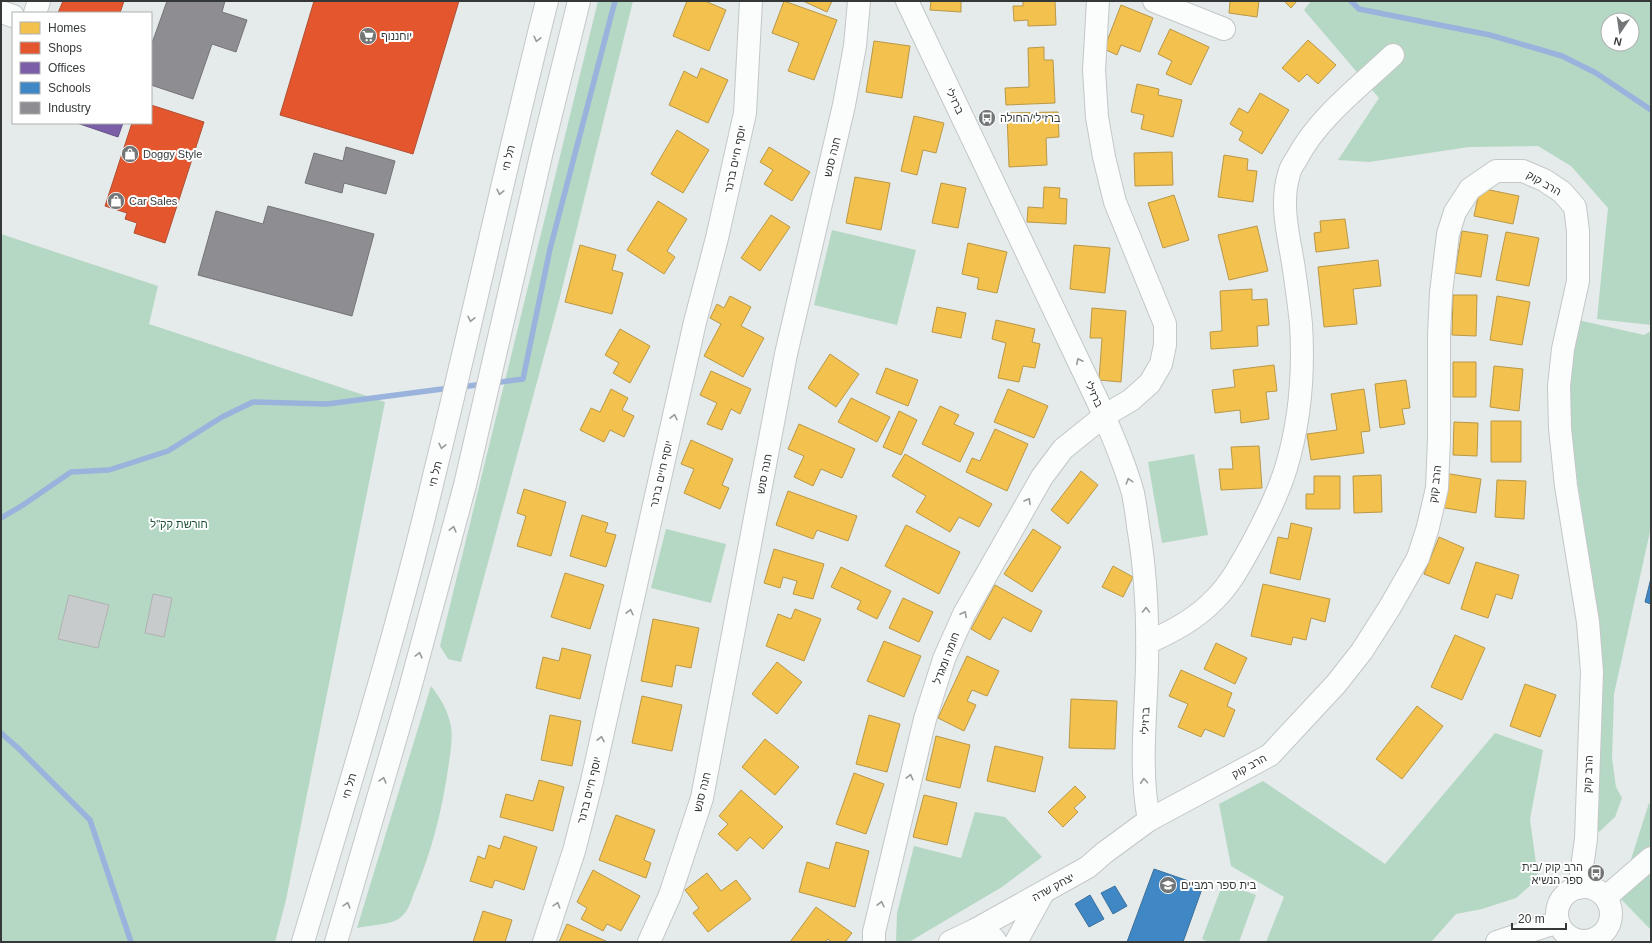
<svg xmlns="http://www.w3.org/2000/svg" width="1652" height="943" viewBox="0 0 1652 943" font-family="Arial,Heebo,sans-serif">
<style>
.green{fill:#b5d8c4;fill-rule:evenodd}
.homes{fill:#f2c14e;stroke:#b99848}
.shops{fill:#e4572e;stroke:#b04e31}
.offices{fill:#7b5ea7;stroke:#665386}
.schools{fill:#3f88c5;stroke:#3c709b}
.industry{fill:#8d8d92;stroke:#737477}
.lines{fill:none;stroke-linecap:round;stroke-linejoin:round}
.stream{stroke:#99b3dc;stroke-width:5.5}
.building{fill:#c7cbcb;stroke:#afb2b2}
.street-casing{stroke:#c3c7c7;stroke-width:24}
.secondary-casing{stroke:#c3c7c7;stroke-width:24}
.highway-casing{stroke:#c3c7c7;stroke-width:24}
.street{stroke:#fbfcfc;stroke-width:22}
.secondary{stroke:#fbfcfc;stroke-width:22}
.highway{stroke:#fbfcfc;stroke-width:22}
.oneway{stroke:#989a9a}
.labels{text-anchor:middle;dominant-baseline:central;stroke-width:4;stroke-linejoin:round;paint-order:stroke}
.poi-label{font-size:11px;fill:#353839;stroke:#fff;text-anchor:start}
.street-label{font-size:11px;fill:#353839;stroke:#fff}
.park-label{font-size:11px;fill:#184e31;stroke:#fff}
</style>
<rect width="100%" height="100%" fill="#e5eaea"/>
<!-- green -->
<path class="green" d="M598 1H633L559 301 461 662 448 659 440 646Z
M1311 1H1651V325L1597 319 1608 208 1571 166 1538 146 1469 147 1369 162 1338 160 1379 98 1304 10ZM1608 20H1632V44H1608Z
M832 230 916 250 897 325 814 305Z
M1 234 158 286 149 324 385 402 286 900 275 942H1Z
M1578 320 1644 335 1651 331V527L1614 694 1612 758 1616 787 1622 798 1615 817 1599 832 1586 813 1597 643 1592 579 1575 464 1562 404Z
M1194 454 1208 535 1162 543 1148 462Z
M666 529 726 544 711 603 651 588Z
M431 686C441 699 448 710 451 727 453 741 450 755 448 769 442 811 431 854 414 893 411 901 408 912 401 917 392 925 370 925 357 928Z
M1495 733 1543 750 1530 819 1538 879 1516 898 1482 909 1456 914 1431 942H1266L1284 897 1231 866 1219 804 1263 781 1385 864Z
M1649 803 1651 804V930L1619 897Z
M975 812 1005 817 1042 857 1002 887 909 942H896L897 913 914 846 961 858Z
M1223 883 1256 895 1239 942H1209L1202 939Z"/>
<!-- homes -->
<path class="homes" d="M687 1H705L726 10 709 51 673 36Z
M784 1 837 20 814 80 788 71 799 43 772 33Z
M803 1H832L827 12Z
M931 1H961V12L930 10Z
M1023 1H1055L1056 25 1028 26V20L1014 21 1013 6H1023Z
M1230 1H1259L1257 17 1229 13Z
M1284 1H1297L1291 8Z
M1121 5 1153 18 1140 52 1121 45 1117 55 1104 49Z
M1170 29 1209 47 1191 85 1166 74 1172 61 1158 54Z
M1308 40 1336 65 1318 84 1307 74 1299 82 1282 68Z
M874 41 910 46 902 98 866 92Z
M1044 47V60H1053L1055 103 1006 105 1005 88 1029 87 1028 48Z
M701 68 728 80 708 123 669 105 684 71 697 78Z
M1137 84 1159 89 1158 95 1182 100 1173 137 1141 129 1144 115 1131 112Z
M1260 93 1289 110 1262 154 1239 140 1243 132 1230 124 1239 108 1248 113Z
M1058 112 1059 137 1046 138 1047 165 1009 167 1007 113Z
M914 116 944 123 936 153 923 150 917 175 901 171Z
M677 130 709 150 683 193 651 174Z
M769 147 810 172 792 201 764 184 773 170 760 162Z
M1172 152 1173 185 1135 186 1134 153Z
M1224 155 1248 159 1247 170 1257 171 1253 202 1218 197Z
M855 177 890 183 881 230 846 223Z
M941 183 966 188 958 228 932 223Z
M1044 187 1060 188 1059 198 1067 199 1066 224 1027 222 1028 207 1043 208Z
M1480 188 1519 196 1513 224 1474 216Z
M1174 195 1189 240 1163 248 1148 203Z
M658 201 687 219 667 251 675 257 664 274 627 250Z
M771 215 790 227 760 271 741 258Z
M1345 219 1349 248 1316 252 1314 233 1321 232 1320 221Z
M1257 226 1268 271 1229 280 1218 235Z
M1462 231 1488 235 1481 277 1455 273Z
M1506 232 1539 238 1529 286 1496 280Z
M968 243 1007 252 997 293 977 289 979 278 962 274Z
M580 245 616 255 612 270 623 273 612 314 565 302Z
M1074 245 1110 248 1105 293 1070 289Z
M1378 260 1381 286 1353 289 1357 324 1324 327 1318 267Z
M1252 289V300L1267 299 1269 325 1257 326 1258 346 1211 349 1210 332 1222 331 1220 291Z
M1453 295H1477L1476 336 1452 335Z
M730 296 751 307 741 326 764 338 743 377 704 356 721 324 710 318 717 304 724 308Z
M1497 296 1530 302 1522 345 1490 340Z
M937 307 966 313 961 338 932 332Z
M1092 308 1126 311 1121 382 1099 380 1102 338H1090Z
M996 320 1035 329 1032 342 1040 344 1035 368 1023 366 1019 382 998 378 1006 343 992 339Z
M620 329 650 346 630 383 613 373 619 363 605 355Z
M830 354 859 374 836 407 808 388Z
M1453 362H1476V397H1453Z
M1274 365 1277 391 1266 392 1269 419 1241 423 1240 410 1215 413 1212 390 1235 387 1233 370Z
M1494 366 1523 369 1519 411 1490 407Z
M886 368 918 380 908 406 876 393Z
M711 371 751 389 740 414 731 409 722 430 707 424 717 403 700 395Z
M1406 380 1410 408 1402 409 1405 424 1380 428 1375 384Z
M611 389 628 398 622 410 634 416 624 437 610 430 604 442 580 430 591 408 600 412Z
M1008 389 1048 406 1034 438 994 422Z
M1364 389 1370 431 1361 432 1364 453 1311 460 1307 434 1337 430 1331 394Z
M851 398 890 417 877 442 838 422Z
M940 406 959 415 954 424 974 433 960 462 922 444Z
M899 411 917 420 901 455 883 447Z
M1491 421H1521V462H1491Z
M1454 422 1478 423 1477 456 1453 455Z
M799 424 855 449 842 478 821 469 813 486 794 477 804 456 788 449Z
M995 429 1028 444 1007 491 966 472 972 458 980 461Z
M691 440 733 459 722 485 729 488 720 509 684 493 694 469 681 464Z
M1259 446 1262 488 1221 490 1219 469H1233L1231 447Z
M905 454 992 504 979 527 959 517 950 532 916 512 926 496 892 476Z
M1081 471 1098 485 1068 524 1051 510Z
M1444 473 1481 479 1476 513 1439 507Z
M1381 475 1382 512 1354 513 1353 476Z
M1314 476H1340V509H1306V494H1314Z
M1497 480 1526 481 1524 519 1495 517Z
M524 489 566 502 551 556 517 546 526 516 517 513Z
M788 491 857 516 848 541 817 530 813 539 776 525Z
M582 515 608 523 605 532 616 535 606 567 570 556Z
M1291 523 1312 528 1300 580 1270 573 1278 537 1288 539Z
M906 525 960 552 939 594 885 566Z
M1033 529 1061 547 1032 592 1004 574Z
M1439 537 1464 548 1449 584 1424 574Z
M774 549 824 564 813 599 793 594 797 581 783 577 780 588 764 583Z
M1476 562 1519 575 1512 599 1496 594 1488 618 1461 609Z
M1113 566 1133 577 1123 597 1102 587Z
M841 567 891 591 877 619 857 609 861 601 831 587Z
M565 573 604 585 590 629 551 617Z
M1263 584 1330 599 1325 622 1311 618 1306 640 1293 637 1291 645 1251 636Z
M995 585 1042 611 1031 632 1003 617 990 640 971 629Z
M903 598 933 612 919 642 889 628Z
M795 609 821 619 804 661 766 646 778 614 791 619Z
M653 619 699 628 691 668 676 665 672 687 641 681Z
M1455 635 1485 648 1462 700 1431 687Z
M884 641 921 656 904 697 867 681Z
M1216 643 1247 658 1235 684 1204 669Z
M562 648 591 655 580 699 536 688 543 657 559 661Z
M967 656 999 671 987 696 972 690 967 701 976 705 964 731 938 718Z
M777 662 802 682 777 714 752 694Z
M1181 670 1232 693 1227 706 1235 710 1224 737 1205 729 1201 737 1178 727 1188 704 1169 696Z
M1525 684 1556 695 1540 737 1510 726Z
M642 696 682 705 672 751 632 743Z
M1071 699 1117 701 1115 749 1069 748Z
M1417 706 1443 726 1402 779 1376 759Z
M550 715 581 721 572 766 541 760Z
M869 715 900 724 887 772 856 764Z
M936 736 970 745 960 788 926 780Z
M765 739 799 767 775 795 742 767Z
M995 746 1043 757 1035 792 987 781Z
M854 773 884 784 866 834 836 824Z
M539 780 564 787 553 831 500 817 506 794 533 801Z
M1075 786 1086 797 1074 808 1078 812 1063 827 1048 812Z
M741 790 783 827 763 849 750 837 737 851 718 834 728 824 719 816Z
M924 795 957 803 947 845 913 837Z
M616 815 655 830 644 860 651 863 646 878 599 860Z
M504 836 537 847 524 890 495 880 492 888 470 881 478 856 485 859 489 845 500 849Z
M836 842 869 851 855 907 799 892 807 862 829 869Z
M593 870 640 896 621 931 607 924 603 931 581 919 587 908 577 902Z
M707 873 721 891 736 880 751 899 708 932 693 913 699 908 685 890Z
M816 907 852 933 845 942H832L828 939 825 942H790Z
M483 911 512 920 505 942H473Z
M567 924 608 942H559Z"/>
<!-- shops -->
<path class="shops" d="M63 1H124L120 13H58Z
M314 1H459L413 154 280 115Z
M151 105 204 122 165 243 134 233 137 223 125 219 127 213 105 206 132 123H151Z"/>
<!-- offices -->
<path class="offices" d="M77 123H123L118 137Z"/>
<!-- schools -->
<path class="schools" d="M1651 578V604L1645 602Z
M1154 869 1203 886 1183 942H1127Z
M1115 886 1127 906 1113 914 1101 893Z
M1090 895 1104 919 1089 927 1075 904Z"/>
<!-- industry -->
<path class="industry" d="M167 1H225L222 12 247 20 236 52 212 44 193 99 151 85V46Z
M346 147 395 161 386 194 344 183 342 193 305 183 314 153 343 161Z
M268 206 374 234 352 316 198 275 216 211 263 224Z"/>
<g class="lines">
<!-- stream -->
<path class="stream" d="M1351 1 1359 9 1490 35 1562 56 1596 73 1651 110
M493 383 523 379 550 249 615 1
M461 387 484 384
M1 518 23 505 71 472 109 470 168 451 222 417 253 402 327 404 450 388
M1 733 18 748 90 820 131 942"/>
</g>
<!-- building -->
<path class="building" d="M153 594 172 598 164 637 145 633Z
M69 595 109 605 98 648 58 639Z"/>
<g class="lines">
<defs>
<path id="street" d="M907 1 1098 402C1111 432 1124 461 1133 493 1135 504 1137 515 1138 526 1146 572 1148 619 1147 665 1146 717 1139 769 1149 820
M1154 1 1224 29
M1 12 13 16
M35 13 39 1
M1147 643C1171 632 1197 619 1216 598 1231 583 1242 562 1252 544 1265 520 1278 494 1286 468 1300 422 1304 372 1301 324 1299 304 1296 283 1293 263 1288 233 1280 203 1289 174 1290 168 1294 163 1297 158 1317 119 1360 86 1393 55
M1606 897 1651 858
M975 930 994 939 996 942
M1595 940V942
M544 942 574 851 592 781 695 322 717 238 745 113 751 1
M649 942 670 895 702 798 786 354 844 105 855 46 859 1
M874 942V932L925 719 944 659 964 614 1042 477 1063 449 1104 416 1131 400 1150 383 1161 364 1165 345V324L1115 202 1104 157 1097 117 1094 70 1098 1
M1016 942 1043 893"/>
<path id="secondary" d="M1557 914a27 27 0 1 1 54 0a27 27 0 1 1-54 0Z
M950 942 975 930 1088 867 1104 853 1149 820 1270 755 1336 684 1362 651 1390 607 1418 558 1428 527 1437 488 1439 439V335L1441 293 1448 234 1455 212 1470 189 1496 171H1523L1544 180 1562 192 1575 207 1578 231V281L1563 349 1559 386 1560 428 1566 486 1588 622 1592 672 1586 839 1579 888
M1497 942 1558 922"/>
<path id="highway" d="M303 942C349 787 397 633 434 476 473 318 507 159 547 1
M336 942 409 692 465 485 542 151 579 1"/>
</defs>
<!-- street casing -->
<use href="#street" class="street-casing"/>
<!-- secondary casing -->
<use href="#secondary" class="secondary-casing"/>
<!-- highway casing -->
<use href="#highway" class="highway-casing"/>
<!-- street -->
<use href="#street" class="street"/>
<!-- secondary -->
<use href="#secondary" class="secondary"/>
<!-- highway -->
<use href="#highway" class="highway"/>
</g>
<!-- one-way arrows -->
<defs><path id="oneway-chevron" d="M-2-3.5L2.5 0L-2 3.5" fill="none" stroke-width="1.6" stroke-linecap="round" stroke-linejoin="round"/></defs>
<g class="oneway">
<use href="#oneway-chevron" transform="translate(537 39) rotate(104)"/>
<use href="#oneway-chevron" transform="translate(500 192) rotate(103)"/>
<use href="#oneway-chevron" transform="translate(471 319) rotate(103)"/>
<use href="#oneway-chevron" transform="translate(1079 361) rotate(-116)"/>
<use href="#oneway-chevron" transform="translate(674 417) rotate(-77)"/>
<use href="#oneway-chevron" transform="translate(442 446) rotate(103)"/>
<use href="#oneway-chevron" transform="translate(1129 481) rotate(-107)"/>
<use href="#oneway-chevron" transform="translate(1028 501) rotate(-60)"/>
<use href="#oneway-chevron" transform="translate(453 529) rotate(-75)"/>
<use href="#oneway-chevron" transform="translate(1146 610) rotate(-90)"/>
<use href="#oneway-chevron" transform="translate(630 612) rotate(-77)"/>
<use href="#oneway-chevron" transform="translate(964 614) rotate(-63)"/>
<use href="#oneway-chevron" transform="translate(419 655) rotate(-75)"/>
<use href="#oneway-chevron" transform="translate(601 739) rotate(-78)"/>
<use href="#oneway-chevron" transform="translate(910 777) rotate(-76)"/>
<use href="#oneway-chevron" transform="translate(383 780) rotate(-74)"/>
<use href="#oneway-chevron" transform="translate(1144 781) rotate(-94)"/>
<use href="#oneway-chevron" transform="translate(881 904) rotate(-77)"/>
<use href="#oneway-chevron" transform="translate(347 905) rotate(-74)"/>
<use href="#oneway-chevron" transform="translate(557 905) rotate(-72)"/>
</g>
<!-- icons -->
<defs>
<symbol id="supermarket-disc" viewBox="-11 -11 22 22"><circle r="9.5" fill="#737677" stroke="#fff"/><path d="M-6-5.5h2.5l.6 2H6L4.5 2H-2.5L-4.4-4H-6ZM-1.5 3.2a1.3 1.3 0 1 0 .1 0ZM3 3.2a1.3 1.3 0 1 0 .1 0Z" fill="#fff"/></symbol>
<symbol id="bus-disc" viewBox="-11 -11 22 22"><circle r="9.5" fill="#737677" stroke="#fff"/><path d="M-5-6H5V4H4V6H2V4H-2V6H-4V4H-5ZM-3.5-4V0h7V-4ZM-3.5 1.2v1.5H-2V1.2ZM2 1.2v1.5H3.5V1.2Z" fill="#fff"/></symbol>
<symbol id="shop-disc" viewBox="-11 -11 22 22"><circle r="9.5" fill="#737677" stroke="#fff"/><path d="M-5-2.5h2.3a2.7 3.5 0 0 1 5.4 0H5L5.5 6h-11ZM-1.5-2.5h3a1.5 2.3 0 0 0-3 0Z" fill="#fff"/></symbol>
<symbol id="school-disc" viewBox="-11 -11 22 22"><circle r="9.5" fill="#737677" stroke="#fff"/><path d="M0-5L7-2L0 1L-7-2ZM-4 1L0 2.5L4 1V4Q0 6-4 4Z" fill="#fff"/></symbol>
</defs>
<g fill-rule="evenodd">
<use href="#supermarket-disc" x="358" y="26" width="20" height="20"/>
<use href="#bus-disc" x="977" y="108" width="20" height="20"/>
<use href="#shop-disc" x="120" y="144" width="20" height="20"/>
<use href="#shop-disc" x="106" y="191" width="20" height="20"/>
<use href="#bus-disc" x="1586" y="863" width="20" height="20"/>
<use href="#school-disc" x="1158" y="875" width="20" height="20"/>
</g>
<g class="labels">
<!-- poi labels -->
<g class="poi-label">
<text x="381" y="36">יוחננוף</text>
<text x="1000" y="118">ברזילי/החולה</text>
<text x="143" y="154">Doggy Style</text>
<text x="129" y="201">Car Sales</text>
<text x="1583" y="867" text-anchor="end">הרב קוק /בית<tspan x="1583" dy="13">ספר הנשיא</tspan></text>
<text x="1181" y="885">בית ספר רמביים</text>
</g>
<!-- street labels -->
<g class="street-label">
<text transform="translate(955 101) rotate(64)">ברזילי</text>
<text transform="translate(832 157) rotate(-76)">חנה סנש</text>
<text transform="translate(508 158) rotate(-77)">תל חי</text>
<text transform="translate(735 159) rotate(-78)">יוסף חיים ברנר</text>
<text transform="translate(1544 183) rotate(30)">הרב קוק</text>
<text transform="translate(1094 394) rotate(65)">ברזילי</text>
<text transform="translate(435 474) rotate(-76)">תל חי</text>
<text transform="translate(661 474) rotate(-77)">יוסף חיים ברנר</text>
<text transform="translate(764 474) rotate(-79)">חנה סנש</text>
<text transform="translate(1435 484) rotate(-83)">הרב קוק</text>
<text transform="translate(946 658) rotate(-69)">חומה ומגדל</text>
<text transform="translate(1145 721) rotate(-88)">ברזילי</text>
<text transform="translate(1249 766) rotate(-29)">הרב קוק</text>
<text transform="translate(1588 774) rotate(-87)">הרב קוק</text>
<text transform="translate(349 786) rotate(-74)">תל חי</text>
<text transform="translate(589 790) rotate(-76)">יוסף חיים ברנר</text>
<text transform="translate(702 792) rotate(-76)">חנה סנש</text>
<text transform="translate(1053 887) rotate(-29)">יצחק שדה</text>
</g>
<!-- park labels -->
<g class="park-label">
<text x="179" y="524">חורשת קק"ל</text>
</g>
</g>
<!-- border -->
<rect width="1652" height="943" fill="none" stroke="#353839" stroke-width="4"/>
<!-- legend -->
<rect x="12" y="12" width="140" height="112" fill="#ffffff" stroke="#aeafb0"/>
<rect x="20" y="22" width="20" height="12" fill="#f2c14e" stroke="#aeafb0"/>
<text x="48" y="32" font-size="12" fill="#353839">Homes</text>
<rect x="20" y="42" width="20" height="12" fill="#e4572e" stroke="#aeafb0"/>
<text x="48" y="52" font-size="12" fill="#353839">Shops</text>
<rect x="20" y="62" width="20" height="12" fill="#7b5ea7" stroke="#aeafb0"/>
<text x="48" y="72" font-size="12" fill="#353839">Offices</text>
<rect x="20" y="82" width="20" height="12" fill="#3f88c5" stroke="#aeafb0"/>
<text x="48" y="92" font-size="12" fill="#353839">Schools</text>
<rect x="20" y="102" width="20" height="12" fill="#8d8d92" stroke="#aeafb0"/>
<text x="48" y="112" font-size="12" fill="#353839">Industry</text>
<!-- north arrow -->
<g transform="translate(1620 32) rotate(193)"><circle r="19" fill="#ffffff" stroke="#aeafb0"/>
<path d="M0-3L7 15L0 10L-7 15Z" fill="#737677"/>
<text y="-6" font-size="11" font-weight="bold" text-anchor="middle" fill="#353839">N</text>
</g>
<!-- scale -->
<path d="M1512 923v6h54v-6" fill="none" stroke="#353839" stroke-width="2"/>
<text x="1518" y="923" font-size="12" fill="#353839" stroke="#ffffff" stroke-width="3" paint-order="stroke">20 m</text>
</svg>
